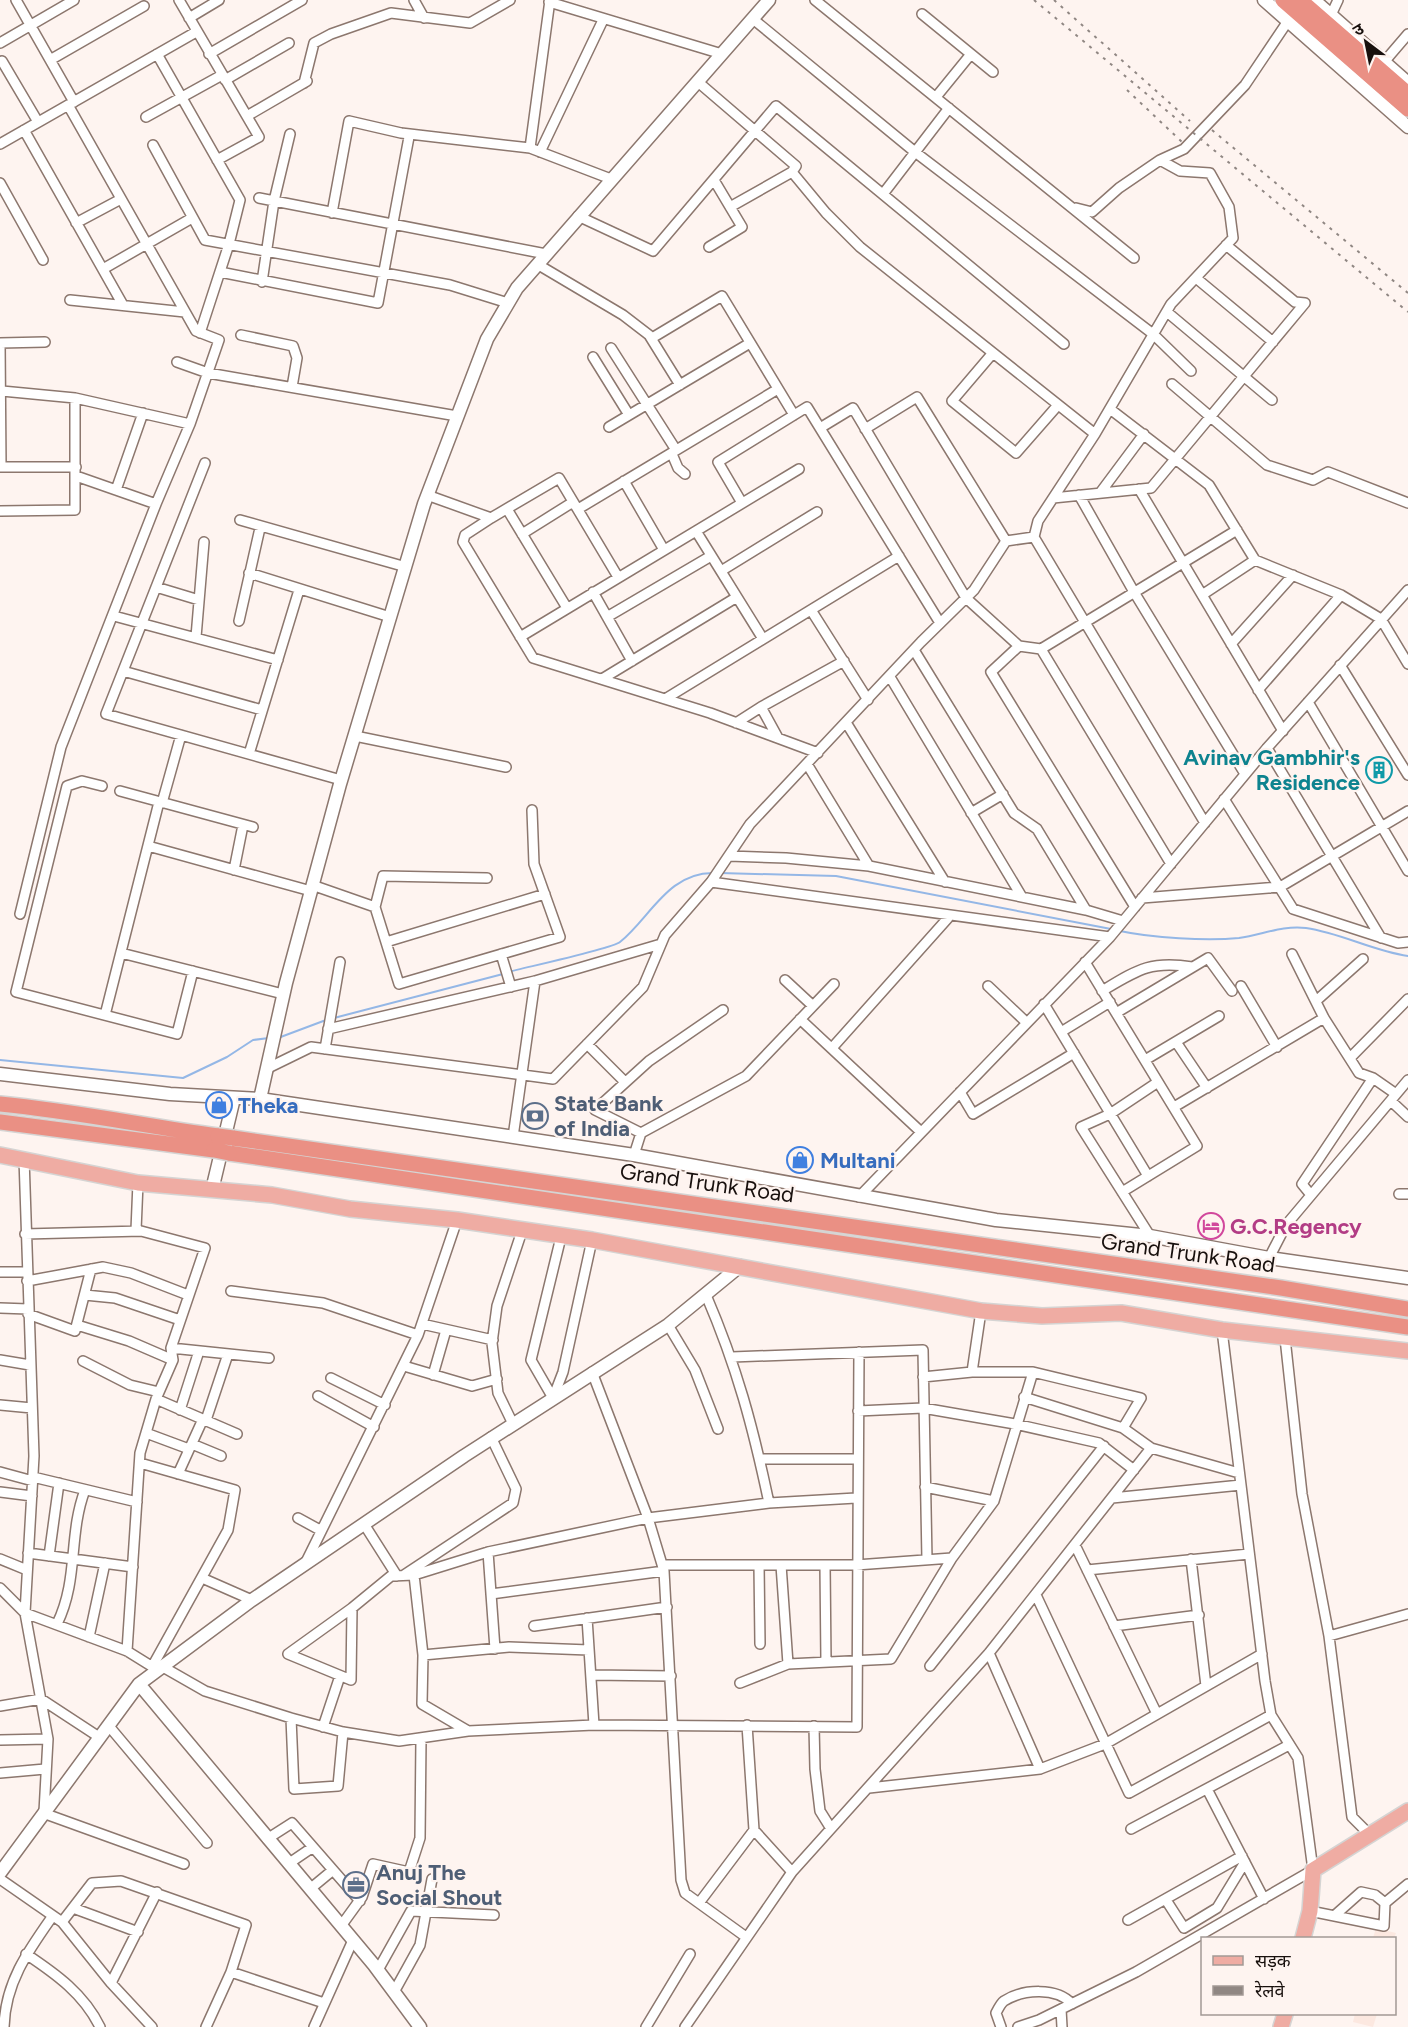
<svg xmlns="http://www.w3.org/2000/svg" width="1408" height="2027" viewBox="0 0 1408 2027" font-family="Figtree,'Noto Sans Devanagari',sans-serif">
<style>
.built{fill:#fce8e0}
.lines{fill:none;stroke-linecap:round;stroke-linejoin:round}
.stream{stroke:#94b7e6;stroke-width:2}
.minor-casing{stroke:#8c776e;stroke-width:12}
.tertiary-casing{stroke:#8c776e;stroke-width:15}
.primary-casing{stroke:#d5d4d3;stroke-width:18}
.trunk-casing{stroke:#d5d4d3;stroke-width:18}
.minor{stroke:#fff;stroke-width:9}
.tertiary{stroke:#fff;stroke-width:12}
.primary{stroke:#efaca3;stroke-width:15}
.trunk{stroke:#ea9084;stroke-width:15}
.rail{stroke:#908783;stroke-width:2;stroke-dasharray:3 6;stroke-linecap:butt}
.trunk-bridge-casing{stroke:#d5d4d3;stroke-width:18;stroke-linecap:butt}
.trunk-bridge{stroke:#ea9084;stroke-width:15}
.labels{text-anchor:middle;dominant-baseline:central;stroke-width:4.5;stroke-linejoin:round;paint-order:stroke}
.culture-label{font-size:22px;font-weight:bold;fill:#0d838f;stroke:#fef4f0;text-anchor:end}
.service-label{font-size:22px;font-weight:bold;fill:#4e5e75;stroke:#fef4f0;text-anchor:start}
.shop-label{font-size:22px;font-weight:bold;fill:#366cbe;stroke:#fef4f0;text-anchor:start}
.street-label{font-size:22px;fill:#18100d;stroke:#fef4f0}
.hotel-label{font-size:22px;font-weight:bold;fill:#b23c85;stroke:#fef4f0;text-anchor:start}
</style>
<rect width="100%" height="100%" fill="#fef4f0"/>
<!-- built -->
<path class="built" d="M1376 1928 1396 1933 1394 1938H1373Z
M1355 2014H1377L1373 2027 1353 2022Z"/>
<g class="lines">
<!-- stream -->
<path class="stream" d="M720 873 836 876 1111 929
M1120 931C1152 938 1206 941 1239 938 1262 935 1282 925 1306 928 1341 933 1373 951 1408 956
M508 972C527 967 611 949 620 942 650 918 668 872 714 873
M334 1018 503 974
M278 1038 326 1020
M0 1060 183 1078 227 1057 253 1040 269 1038"/>
<defs>
<path id="minor" d="M16 0 74 102
M179 0 259 137 217 160
M414 0 424 18
M550 0 530 148 611 179
M815 0 1134 258
M549 2 722 54
M922 14 993 72
M1331 15 1338 0
M189 18 219 0
M753 19 915 152 1153 334 1191 371
M0 43 74 0
M157 54 240 200 229 244 200 333
M209 54 302 0
M50 60 144 6
M2 61 38 122
M1384 62 1408 34
M225 80 289 43
M698 82 796 166 792 172 730 207
M304 83 314 43 331 34 391 13 470 23 510 0
M936 97 971 54
M247 116 307 81
M146 117 222 75
M24 130 123 305
M0 144 196 32
M153 145 205 240 450 285 508 303
M540 152 603 20
M1160 160 1180 171 1210 173 1229 207 1233 238 1171 304 1095 434 1038 521 1034 537 1205 823
M792 172 826 213 860 247 1095 434
M0 183 43 260
M883 194 949 108
M259 198 546 254
M1076 208 1092 212 1119 188 1160 160 1184 149 1245 85 1288 21
M332 213 349 121 401 133 530 148
M578 216 653 251 776 106 1064 344
M76 223 121 199
M1226 245 1295 302 1305 303
M709 247 742 227 714 180
M537 264 623 315 649 335 680 385
M103 269 192 218
M220 272 378 303 409 137
M1196 278 1273 342
M262 282 274 201 290 134
M70 300 185 312
M1167 312 1272 400
M241 335 293 346 297 358 292 387
M652 338 722 296 794 415 807 407 940 623
M611 348 676 450
M992 354 952 401 1016 453 1058 405
M593 357 629 415
M177 362 208 373 457 416
M1172 384 1267 465 1313 480 1328 472 1408 503
M2 391 75 398 190 424
M1110 409 1209 485 1255 560 1341 595 1381 619 1408 664
M609 427 750 343
M820 428 853 408 966 598 1019 646 1041 649 1171 864
M865 429 917 397 1006 541
M672 454 678 468 685 474
M205 463 106 714 341 780
M0 467H76
M1 467 0 343 45 342
M76 476 156 504
M624 481 664 550
M1139 489 1283 731
M116 490 143 413
M1100 493 1144 434
M427 495 491 518 559 478 618 577
M1079 495 1134 592 1245 774
M1053 498 1151 488 1305 303
M742 503 718 462 794 415
M507 509 567 608
M578 509 778 389
M0 511 75 510V398
M491 518 465 535 463 542 533 658 710 713 818 753
M240 520 406 567
M696 531 763 639
M522 534 573 502
M721 571 817 512
M249 573 390 617
M156 587 199 600
M593 592 632 661
M1202 595 1255 560
M811 610 868 700
M114 616 278 660
M607 617 711 556
M239 621 260 528
M196 637 204 542
M520 637 799 469
M1231 644 1293 575
M1019 646 991 672 1135 907
M1041 649 1237 530
M914 650 1014 813 1037 829 1086 910
M1340 665 1408 775
M123 671 262 710
M890 677 1022 897
M602 679 737 597
M1258 690 1341 595
M665 699 899 556
M1308 702 1408 871
M736 723 761 707
M847 724 945 882
M355 736 506 767
M778 738 761 707 844 661
M1267 748 1381 938
M249 754 299 590
M807 764 869 866
M102 786 82 781 67 786 16 992 177 1034 193 971
M120 791 253 827
M1224 799 1293 909 1398 943 1408 942
M162 803 181 735
M971 813 1003 794
M148 846 311 891
M729 856 786 858 869 866 1086 910 1123 921
M234 870 243 825
M711 882 1110 937
M312 885 375 907 399 984 560 937 534 864 532 810
M1142 898 1280 887 1408 811
M375 907 383 876 487 878
M20 914 61 747 156 504 190 424 219 340 196 331 68 105
M386 942 545 894
M121 953 283 994
M501 954 511 987
M1292 954 1324 1018 1359 1073 1373 1078 1396 1094
M1085 962 1197 1146 1122 1192
M785 980 813 1006
M988 986 1026 1022
M1241 986 1277 1047
M1102 991C1137 970 1151 960 1192 967
M1316 1001 1363 959
M1044 1004 1148 1176
M723 1010 649 1061 595 1110 641 1133 746 1076 834 984
M1116 1013 1208 958 1232 991
M105 1015 159 802
M800 1019 921 1132
M328 1029 535 981 661 944
M1061 1032 1110 1002
M1176 1042 1207 1088
M587 1044 625 1082
M832 1048 948 918
M325 1049 340 962
M1350 1058 1408 999
M1145 1060 1219 1016
M266 1069 311 1047 553 1079 643 987 665 935 711 882 750 824 921 642 974 590 1006 541 1034 537
M960 1092 973 1114 1074 1053
M1391 1101 1408 1117
M1174 1107 1324 1018
M513 1137 535 981
M634 1155 641 1133
M24 1158 34 1456 25 1613 48 1739 44 1812
M1399 1194H1408
M1311 1195 1302 1184 1373 1078
M859 1197 1110 937 1267 748 1408 590
M136 1230 138 1183
M25 1234 141 1231 205 1248 171 1348 173 1360 156 1399 140 1453 127 1651
M1150 1236 1081 1127 1110 1114 1158 1082
M1269 1258 1286 1225 1408 1080
M0 1272H26
M27 1281 103 1267 131 1273 188 1295
M231 1291 323 1303 418 1335
M85 1295 115 1298 180 1320
M706 1295C737 1367 753 1427 769 1503
M0 1308 28 1309
M28 1314 75 1331 91 1269
M422 1324 493 1340
M77 1325 129 1341 173 1360
M668 1325 695 1370 718 1429
M1285 1338 1302 1494 1329 1636 1352 1817 1370 1835
M171 1348 269 1358
M732 1357 923 1350 927 1560
M0 1360 30 1365
M83 1361 130 1385 159 1392
M404 1366 472 1386 497 1379
M592 1372 648 1518 664 1571 681 1880 685 1893 746 1937
M972 1372 981 1311
M433 1375 446 1330
M923 1377 972 1372H1033L1141 1398 1123 1428
M331 1378 385 1405
M318 1396 374 1427
M1024 1397 1123 1428 1151 1448 1239 1473
M553 1398 531 1360 561 1237
M553 1398 563 1372 592 1240
M156 1399 237 1434
M0 1405 32 1408
M180 1410 199 1351
M858 1411 923 1408 1015 1424 1099 1443 1134 1470
M206 1420 228 1354
M513 1424 498 1393 492 1343 497 1306 522 1231
M146 1433 189 1449
M192 1444 221 1456
M760 1459H857
M140 1463 235 1490 228 1530 152 1667
M0 1472 33 1481
M178 1474 203 1419
M33 1477 137 1502
M925 1487 994 1501
M0 1492 32 1496
M1112 1498 1241 1485
M298 1518 320 1530
M364 1524 397 1576
M1075 1545 1157 1714
M488 1552 495 1649
M28 1553 133 1567
M49 1556 59 1483
M0 1559 27 1570
M1191 1559 1206 1686
M306 1562 418 1335 457 1220
M663 1565H856L952 1558
M759 1565 760 1644
M781 1565 788 1664
M825 1565 826 1662
M1087 1570 1249 1554
M404 1575 513 1503 516 1489 491 1437
M414 1575 423 1655 422 1704 468 1731
M202 1578 252 1600
M0 1588 25 1613 127 1651 156 1669
M491 1594 664 1571
M1036 1595 1129 1793 1271 1715
M587 1618 594 1725
M57 1624C79 1579 68 1535 85 1490
M534 1626 667 1607
M1114 1626 1199 1615
M1329 1636 1408 1614
M89 1637 105 1563
M989 1653 1040 1769
M288 1654 352 1608 391 1576 414 1575 488 1552 648 1518 769 1503 856 1498
M288 1654 351 1680 352 1608
M423 1655 509 1647 589 1650
M930 1666 1104 1446
M163 1667 205 1691 291 1718 343 1732 399 1741 468 1731 594 1725 857 1727 859 1352
M591 1675 671 1676
M740 1683 788 1664 891 1659 952 1558 994 1501 1033 1372
M0 1706 41 1699 99 1737
M291 1718 294 1789 338 1786 343 1732
M108 1725 207 1843
M747 1725 754 1830 792 1872
M814 1726 815 1769 820 1811 830 1827
M323 1727 340 1676
M0 1740 48 1739
M0 1773 45 1769
M869 1788 1040 1769 1105 1744 1262 1654
M1207 1789 1264 1899
M43 1813 184 1864
M1131 1829 1289 1745
M267 1839 292 1823 360 1901
M288 1864 313 1847
M0 1879 62 1922 111 1983 152 2027
M310 1889 333 1870
M1166 1900 1184 1928 1217 1908 1245 1862
M699 1903 754 1830
M1385 1903 1408 1884
M73 1908 138 1932
M1310 1911 1384 1926 1385 1903 1375 1895 1361 1892 1334 1916
M1128 1920 1242 1856
M62 1922 92 1883 121 1881 246 1925 231 1972 206 2027
M341 1926 362 1897 373 1864 409 1872 420 1838 421 1739
M26 1954C56 1974 84 1994 100 2027
M378 1970 411 1911 494 1915
M231 1972 324 2003
M111 1983 157 1892
M394 1992 420 1945 432 1879
M1061 2009 1062 2027
M4 2027C5 1983 28 1951 52 1917
M314 2027 353 1940
M646 2027 690 1954
M685 2027 792 1872 989 1653 1151 1448
M1001 2027 996 2013C998 2009 1001 2003 1004 2001 1023 1989 1057 1987 1072 2004
M1018 2027 1039 2020 1136 1972 1313 1870 1298 1758 1271 1715 1265 1681 1222 1330"/>
<path id="tertiary" d="M1264 0 1408 127
M1314 0 1408 83
M0 1074 170 1094 260 1099 634 1155 996 1220 1150 1236 1269 1258 1408 1278
M260 1099 286 983 340 784 424 504 487 339 517 288 769 0
M212 1190 234 1098
M139 1684 374 1965 420 2027
M0 1873 139 1684 252 1600 464 1456 668 1325 740 1266"/>
<path id="primary" d="M0 1155 138 1183 272 1195 350 1209 457 1220 592 1240 981 1311 1042 1316 1121 1313 1222 1330 1408 1351
M1303 1938 1310 1911 1313 1870 1408 1811
M1281 2027 1285 2014"/>
<path id="trunk" d="M1283 0 1408 109
M1300 0 1408 94
M0 1104C73 1111 145 1126 218 1136
M0 1122 214 1150
M233 1138 1281 1288 1408 1309
M229 1153 1408 1327"/>
</defs>
<!-- minor casing -->
<use href="#minor" class="minor-casing"/>
<!-- tertiary casing -->
<use href="#tertiary" class="tertiary-casing"/>
<!-- primary casing -->
<use href="#primary" class="primary-casing"/>
<!-- trunk casing -->
<use href="#trunk" class="trunk-casing"/>
<!-- minor -->
<use href="#minor" class="minor"/>
<!-- tertiary -->
<use href="#tertiary" class="tertiary"/>
<!-- primary -->
<use href="#primary" class="primary"/>
<!-- trunk -->
<use href="#trunk" class="trunk"/>
<!-- rail -->
<path class="rail" d="M1034 0 1408 312
M1054 0 1190 121
M1127 90 1182 142
M1212 130 1408 293"/>
<defs>
<path id="trunk-bridge" d="M218 1136 233 1138
M214 1150 229 1153"/>
</defs>
<!-- trunk-bridge casing -->
<use href="#trunk-bridge" class="trunk-bridge-casing"/>
<!-- trunk-bridge -->
<use href="#trunk-bridge" class="trunk-bridge"/>
</g>
<!-- icons -->
<defs>
<symbol id="building-ring" viewBox="-11 -11 22 22"><circle r="9.5" fill="#fef4f0" stroke="#0f9aa8" stroke-width="1.5"/><path d="M-4-6H4V6H1V3H-1V6H-4ZM-2.5-4.3h1.7v1.8h-1.7ZM.8-4.3h1.7v1.8H.8ZM-2.5-1h1.7V.8h-1.7ZM.8-1h1.7V.8H.8Z" fill="#0f9aa8"/></symbol>
<symbol id="shop-ring" viewBox="-11 -11 22 22"><circle r="9.5" fill="#fef4f0" stroke="#3f7fe0" stroke-width="1.5"/><path d="M-5-2.5h2.3a2.7 3.5 0 0 1 5.4 0H5L5.5 6h-11ZM-1.5-2.5h3a1.5 2.3 0 0 0-3 0Z" fill="#3f7fe0"/></symbol>
<symbol id="bank-ring" viewBox="-11 -11 22 22"><circle r="9.5" fill="#fef4f0" stroke="#5c6f8a" stroke-width="1.5"/><path d="M-6-4H6V4H-6ZM0-2.3a2.3 2.3 0 1 0 0 4.6a2.3 2.3 0 1 0 0-4.6Z" fill="#5c6f8a"/></symbol>
<symbol id="hotel-ring" viewBox="-11 -11 22 22"><circle r="9.5" fill="#fef4f0" stroke="#d1479c" stroke-width="1.5"/><path d="M-6-4.5h1.5V1H6V5H4.5V3h-9V5H-6ZM-4 0a1.8 1.8 0 1 1 3.6 0ZM.5 0V-2.5h3Q6-2.5 6 0Z" fill="#d1479c"/></symbol>
<symbol id="office-ring" viewBox="-11 -11 22 22"><circle r="9.5" fill="#fef4f0" stroke="#5c6f8a" stroke-width="1.5"/><path d="M-6-3h4V-5.5h4V-3h4V5H-6ZM-1-4.5V-3h2v-1.5ZM-6 0V1H6V0Z" fill="#5c6f8a"/></symbol>
</defs>
<g fill-rule="evenodd">
<use href="#building-ring" x="1364" y="755" width="30" height="30"/>
<use href="#shop-ring" x="204" y="1090" width="30" height="30"/>
<use href="#bank-ring" x="520" y="1101" width="30" height="30"/>
<use href="#shop-ring" x="785" y="1145" width="30" height="30"/>
<use href="#hotel-ring" x="1196" y="1211" width="30" height="30"/>
<use href="#office-ring" x="341" y="1870" width="30" height="30"/>
</g>
<g class="labels">
<!-- culture labels -->
<g class="culture-label">
<text x="1360" y="757">Avinav Gambhir's<tspan x="1360" dy="25">Residence</tspan></text>
</g>
<!-- service labels -->
<g class="service-label">
<text x="554" y="1103">State Bank<tspan x="554" dy="25">of India</tspan></text>
<text x="376" y="1872">Anuj The<tspan x="376" dy="25">Social Shout</tspan></text>
</g>
<!-- shop labels -->
<g class="shop-label">
<text x="238" y="1105">Theka</text>
<text x="820" y="1160">Multani</text>
</g>
<!-- street labels -->
<g class="street-label">
<text transform="translate(707 1183) rotate(8)">Grand Trunk Road</text>
<text transform="translate(1188 1253) rotate(8)">Grand Trunk Road</text>
</g>
<!-- hotel labels -->
<g class="hotel-label">
<text x="1230" y="1226">G.C.Regency</text>
</g>
</g>
<!-- legend -->
<rect x="1201" y="1937" width="195" height="78" fill="#fef4f0" stroke="#a29995" stroke-width="1.5"/>
<rect x="1213" y="1956" width="30" height="9" fill="#efaca3" stroke="#a29995" stroke-width="1.5"/>
<text x="1255" y="1967" font-size="18" fill="#18100d">सड़क</text>
<rect x="1213" y="1986" width="30" height="9" fill="#908783" stroke="#a29995" stroke-width="1.5"/>
<text x="1255" y="1997" font-size="18" fill="#18100d">रेलवे</text>
<!-- north arrow -->
<g transform="translate(1366 42) rotate(328)" stroke="#fef4f0" stroke-width="4.5" paint-order="stroke">
<path d="M0-4.5L10 22L0 15L-10 22Z" fill="#18100d"/>
<text y="-9" font-size="16" font-weight="bold" text-anchor="middle" fill="#18100d">उ</text>
</g>
</svg>
